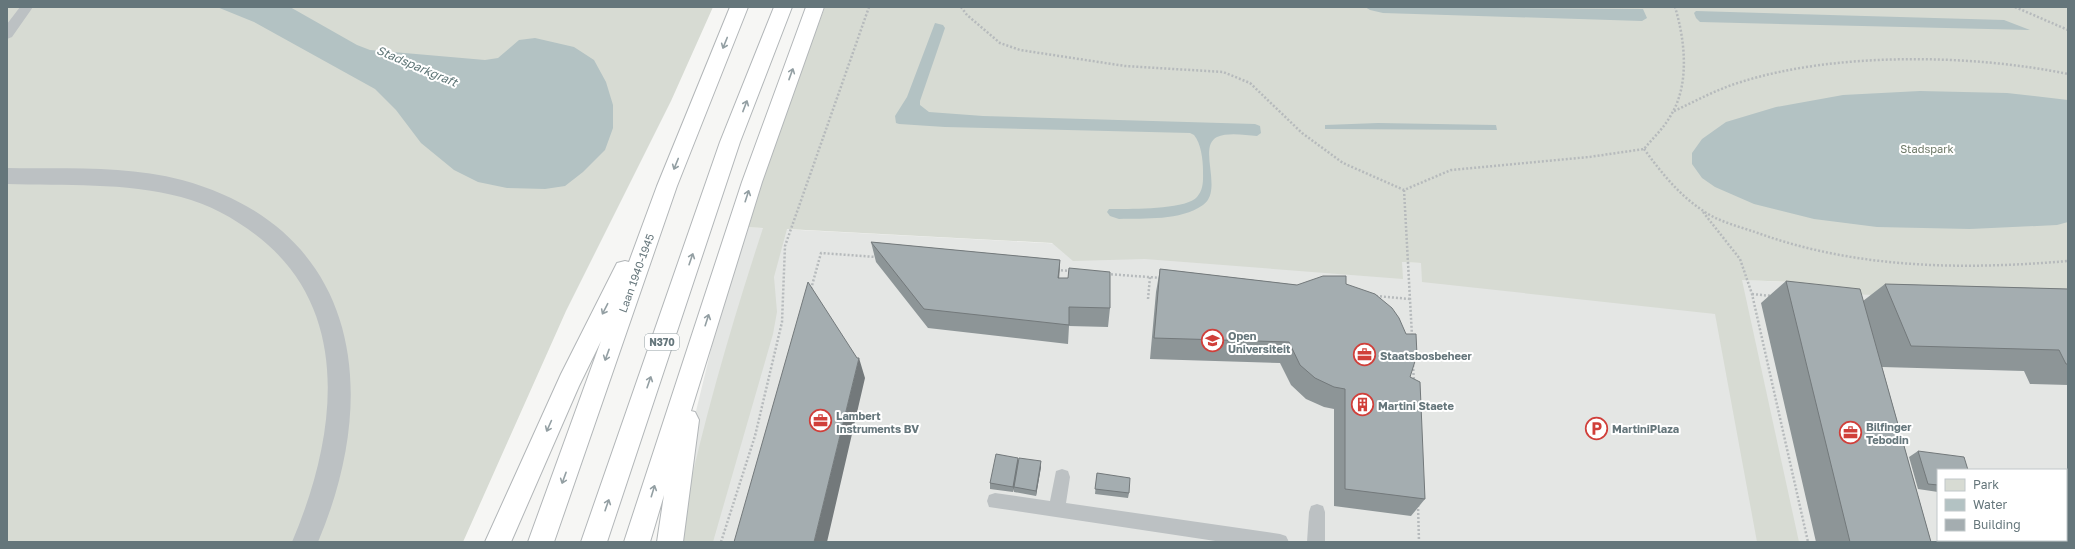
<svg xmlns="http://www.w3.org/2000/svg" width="2075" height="549" viewBox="0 0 2075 549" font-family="'Golos Text',sans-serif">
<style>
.built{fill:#e4e6e4;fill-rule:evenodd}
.green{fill:#d7dbd3}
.water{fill:#b3c2c3}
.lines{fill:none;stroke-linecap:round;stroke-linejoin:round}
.trunk-casing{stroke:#b2b6b8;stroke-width:2}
.path{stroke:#b6babc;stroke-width:2.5;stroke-dasharray:2 2;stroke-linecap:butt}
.service{fill:#bcc1c3;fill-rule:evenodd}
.pedestrian{fill:#bcc1c3;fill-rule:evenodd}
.trunk{fill:#fff;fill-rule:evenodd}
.wall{fill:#8d9597}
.shaded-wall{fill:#73797b}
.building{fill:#a4adb0;stroke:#73797b}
.oneway{stroke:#939fa3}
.labels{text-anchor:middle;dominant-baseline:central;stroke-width:4;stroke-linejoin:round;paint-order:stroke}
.shield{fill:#fff;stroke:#939fa3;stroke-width:1}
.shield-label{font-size:10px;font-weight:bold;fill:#65767b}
.park-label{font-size:11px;fill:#6e7967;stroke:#fff}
.street-label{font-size:11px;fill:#65767b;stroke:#fff}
.poi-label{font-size:11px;font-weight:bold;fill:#65767b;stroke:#fff;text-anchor:start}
.water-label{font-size:12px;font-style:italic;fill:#5f7677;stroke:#fff}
</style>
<rect width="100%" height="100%" fill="#f6f6f4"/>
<!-- built -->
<path class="built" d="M741 227 2068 297V542H664ZM1938 470H2066V540H1938Z"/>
<!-- green -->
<path class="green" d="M7 7H713L671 101 566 311 463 542H7Z
M825 7H2068V302L1847 294 1792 282 1742 280 1799 542H1757L1715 314 1422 282 1421 263 1402 262 1403 279 1145 259 1073 261 1052 243 787 229 774 277 777 312 773 334 713 542H678C699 435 729 332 763 228L741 227Z"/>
<!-- water -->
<path class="water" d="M217 7H290L357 45 370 50 485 60 498 58 519 40 535 38 574 47 594 60 606 82 613 105V128L605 150 583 172 565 186 545 189 507 188 478 182 454 170 421 143 396 110 375 89 254 22Z
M1365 7 1643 9 1647 18 1642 21 1383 13 1370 10Z
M1696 11 2004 20 2030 30 1700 22 1696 18 1694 13Z
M935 23 943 25 945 28 920 101V105L929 112 983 116 1255 124 1260 126 1261 133 1257 136C1245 135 1228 132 1217 137 1197 147 1224 190 1203 205 1180 221 1145 218 1119 219L1110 216 1107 212 1109 209C1127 209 1186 210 1197 197 1204 189 1203 180 1203 170 1203 160 1201 143 1194 135L1190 133 945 127 899 124 896 123 895 116 907 97Z
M1920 91 2007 93 2068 100V222L2057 225 1970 229 1877 227 1814 219 1754 204 1715 187 1702 178 1692 164V153L1702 139 1726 122 1776 107 1843 95Z
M1378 123 1496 125 1497 130 1325 129V125Z"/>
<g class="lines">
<defs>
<path id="trunk" d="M730 7H748L677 186 554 542H528L601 341 579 386 511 542H485L561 374 617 263 625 261 629 262 657 186Z
M774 7H792L740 142 607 542H581L720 142Z
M806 7H824L762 182 691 411 695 412 699 420 683 542H657L664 495 650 542H624L742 182Z"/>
</defs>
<!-- trunk casing -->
<use href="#trunk" class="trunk-casing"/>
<!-- path -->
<path class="path" d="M961 7 967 15 1000 43 1020 50 1125 66 1223 72 1250 83 1302 133 1343 163 1404 190 1451 170 1589 157 1644 149C1653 138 1664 128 1671 115 1690 84 1685 40 1675 7
M2015 7 2068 30
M1674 111C1696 101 1717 89 1741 82 1835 52 1972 54 2068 74
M1644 149C1661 172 1678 194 1702 210 1717 221 1737 226 1755 232 1856 269 1962 270 2068 261
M1404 190 1412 336
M1703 212 1740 259 1752 294 1808 542
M1057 270 1072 271
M1107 274 1162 278
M811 289 821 253 876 257
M1752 294 1772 296
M1376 296 1410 299
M1148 299 1150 277
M1413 365 1414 382
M1418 505 1419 542
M721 542 755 436 782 322 785 246 869 7"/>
<!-- service -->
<path class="service" d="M20 7H33L12 37 7 39V24Z
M1062 469 1068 471 1070 477 1066 503 1280 534 1286 536 1289 542H1222L989 507 987 501 989 495 995 493 1050 501 1056 471Z
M1317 504 1323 506 1325 512V542H1307L1309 512 1311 506Z"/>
<!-- pedestrian -->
<path class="pedestrian" d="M7 168C65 169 126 165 182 180 360 229 382 391 318 542H292C335 441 356 311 256 235 234 218 208 204 181 197 125 182 65 186 7 184Z"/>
<!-- trunk -->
<use href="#trunk" class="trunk"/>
</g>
<!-- wall -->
<path class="wall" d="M871 242 1060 260 1059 278 1110 308 1108 327 1069 326 1068 344 928 328 876 262Z
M1160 269 1297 285 1346 284 1410 377 1425 499 1411 516 1334 506V409L1324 407 1306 399 1291 385 1280 363 1150 359 1156 292Z
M1786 281 1863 301 1885 284 2068 289V385L2030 384 2024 371 1882 367 1931 542H1816L1761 303Z
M1918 451 1938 470V492L1918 489 1909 457Z
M1018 462 1041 467 1036 496 1014 492V488L1013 492 990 489V483Z
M1097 473 1129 493 1128 498 1095 494Z"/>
<!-- shaded-wall -->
<path class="shaded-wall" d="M1060 260 1059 280 1058 278Z
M859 358 865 378 827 542H814Z
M1018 458V463L1013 492V487Z
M1041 461V467L1036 496V491Z"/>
<!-- building -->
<path class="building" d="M871 242 1060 260 1058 278H1068L1069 268 1110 272V308L1069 307V325L924 309Z
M1160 269 1297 285 1323 276H1346V284L1375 294 1392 308 1399 318 1406 334H1416L1417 355 1410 377 1420 382 1425 499 1345 489V389L1334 387 1315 378 1300 365 1289 342 1154 338Z
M1786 281 1860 289 1931 542H1850Z
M808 282 857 358H859L814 542H734Z
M1885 284 2068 289V364H2066L2059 350 1911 346Z
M1918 451 1964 457 1968 470H1938V485L1928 484Z
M996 454 1018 458 1013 487 990 483Z
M1019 458 1041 461 1036 491 1014 487Z
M1097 473 1130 478 1129 493 1095 489Z"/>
<!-- one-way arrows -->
<defs><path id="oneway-shaft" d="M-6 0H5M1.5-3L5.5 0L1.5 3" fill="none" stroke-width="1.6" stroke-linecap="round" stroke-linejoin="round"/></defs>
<g class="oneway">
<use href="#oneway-shaft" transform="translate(725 43) rotate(112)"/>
<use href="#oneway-shaft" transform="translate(791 74) rotate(-70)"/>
<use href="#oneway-shaft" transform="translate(745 106) rotate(-69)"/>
<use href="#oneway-shaft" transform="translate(676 164) rotate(112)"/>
<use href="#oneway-shaft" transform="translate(747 196) rotate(-72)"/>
<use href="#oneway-shaft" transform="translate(691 259) rotate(-71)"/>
<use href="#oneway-shaft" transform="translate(605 309) rotate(117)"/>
<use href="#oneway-shaft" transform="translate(707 320) rotate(-72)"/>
<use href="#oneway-shaft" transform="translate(607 355) rotate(110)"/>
<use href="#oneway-shaft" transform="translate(649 382) rotate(-71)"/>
<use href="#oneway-shaft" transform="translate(549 426) rotate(114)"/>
<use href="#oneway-shaft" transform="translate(564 478) rotate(110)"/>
<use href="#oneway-shaft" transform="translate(653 491) rotate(-73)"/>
<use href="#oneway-shaft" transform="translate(607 505) rotate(-71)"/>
</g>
<!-- icons -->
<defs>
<symbol id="university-ring" viewBox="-11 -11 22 22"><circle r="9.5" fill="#fff" stroke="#d03f3a" stroke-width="1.5"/><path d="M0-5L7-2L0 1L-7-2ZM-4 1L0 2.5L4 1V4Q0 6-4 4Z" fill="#d03f3a"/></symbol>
<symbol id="office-ring" viewBox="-11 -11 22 22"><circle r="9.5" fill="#fff" stroke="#d03f3a" stroke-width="1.5"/><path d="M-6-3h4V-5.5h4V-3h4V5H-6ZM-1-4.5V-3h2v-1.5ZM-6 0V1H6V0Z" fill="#d03f3a"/></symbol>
<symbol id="building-ring" viewBox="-11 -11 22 22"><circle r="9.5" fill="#fff" stroke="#d03f3a" stroke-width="1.5"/><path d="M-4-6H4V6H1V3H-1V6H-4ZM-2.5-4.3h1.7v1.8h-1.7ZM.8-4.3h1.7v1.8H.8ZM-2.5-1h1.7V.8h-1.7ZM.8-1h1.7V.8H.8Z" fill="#d03f3a"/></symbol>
<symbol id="parking-ring" viewBox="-11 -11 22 22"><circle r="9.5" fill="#fff" stroke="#d03f3a" stroke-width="1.5"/><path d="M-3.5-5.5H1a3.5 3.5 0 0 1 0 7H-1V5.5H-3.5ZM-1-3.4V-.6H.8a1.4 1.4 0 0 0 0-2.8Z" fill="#d03f3a"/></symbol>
</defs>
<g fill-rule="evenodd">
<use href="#university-ring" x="1200" y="328" width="25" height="25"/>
<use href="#office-ring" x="1352" y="342" width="25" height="25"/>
<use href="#building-ring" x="1350" y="392" width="25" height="25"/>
<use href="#office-ring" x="808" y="408" width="25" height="25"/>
<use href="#parking-ring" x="1584" y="416" width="25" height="25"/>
<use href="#office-ring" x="1838" y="420" width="25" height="25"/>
</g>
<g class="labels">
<!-- shield labels -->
<rect class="shield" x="645" y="334" width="34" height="16" rx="3"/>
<g class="shield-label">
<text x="662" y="342">N370</text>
</g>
<!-- park labels -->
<g class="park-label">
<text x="1927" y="148">Stadspark</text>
</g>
<!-- street labels -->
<g class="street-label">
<text transform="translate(636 273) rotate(-70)">Laan 1940-1945</text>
</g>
<!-- poi labels -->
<g class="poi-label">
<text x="1228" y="335">Open<tspan x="1228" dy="13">Universiteit</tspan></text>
<text x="1380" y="355">Staatsbosbeheer</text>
<text x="1378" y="405">Martini Staete</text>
<text x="836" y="415">Lambert<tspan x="836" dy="13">Instruments BV</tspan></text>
<text x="1866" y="426">Bilfinger<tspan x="1866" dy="13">Tebodin</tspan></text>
<text x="1612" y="428">MartiniPlaza</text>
</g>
<!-- water labels -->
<g class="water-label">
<text transform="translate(417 66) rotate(23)">Stadsparkgraft</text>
</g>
</g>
<!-- border -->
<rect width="2075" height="549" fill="none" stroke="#65767b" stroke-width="16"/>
<!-- legend -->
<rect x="1937" y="469" width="130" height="72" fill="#ffffff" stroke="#c1c8ca"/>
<rect x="1945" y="479" width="20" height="12" fill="#d7dbd3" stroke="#c1c8ca"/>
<text x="1973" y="489" font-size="12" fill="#65767b">Park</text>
<rect x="1945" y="499" width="20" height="12" fill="#b3c2c3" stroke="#c1c8ca"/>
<text x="1973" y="509" font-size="12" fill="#65767b">Water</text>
<rect x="1945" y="519" width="20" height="12" fill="#a4adb0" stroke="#c1c8ca"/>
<text x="1973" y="529" font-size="12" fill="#65767b">Building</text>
</svg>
